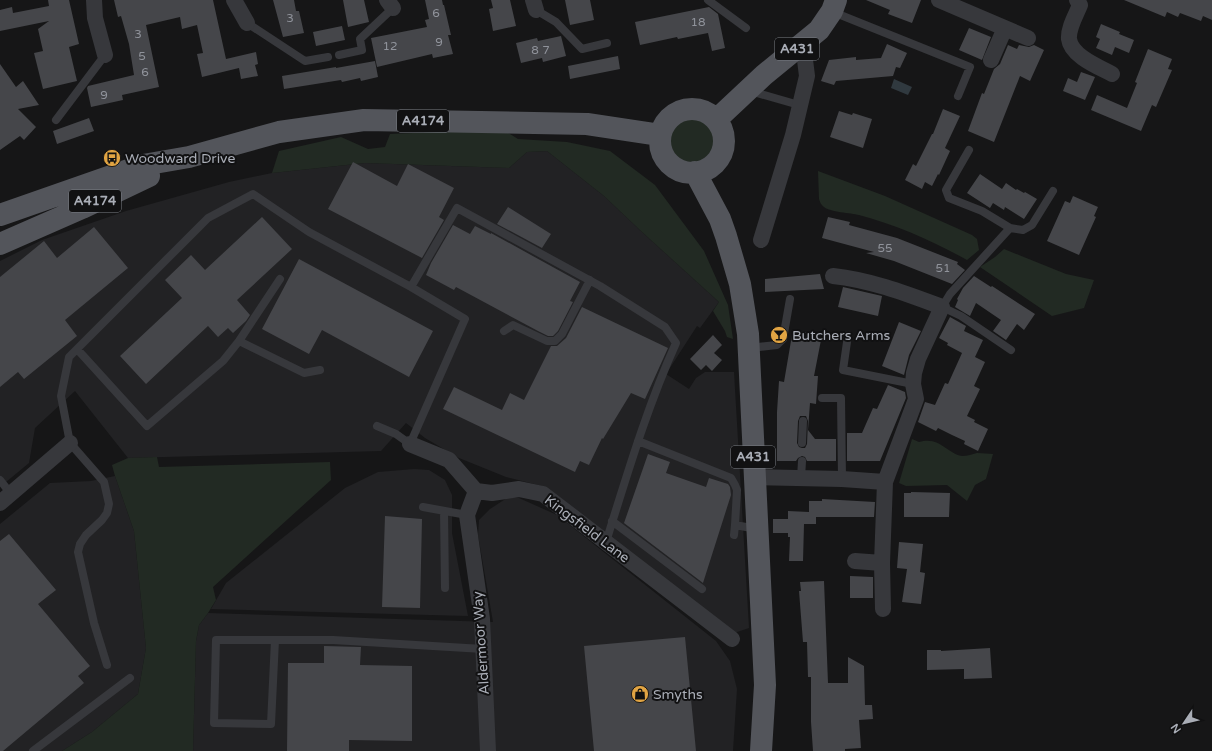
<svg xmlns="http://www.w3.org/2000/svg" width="1212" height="751" viewBox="0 0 1212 751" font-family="'Varela Round',sans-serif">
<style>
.built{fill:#222224}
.green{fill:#222a23}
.water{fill:#30393f}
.building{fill:#45464a;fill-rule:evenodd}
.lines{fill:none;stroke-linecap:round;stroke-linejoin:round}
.lane{stroke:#37383c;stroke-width:8}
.street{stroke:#37383c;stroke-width:16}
.primary{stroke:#53555b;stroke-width:22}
.labels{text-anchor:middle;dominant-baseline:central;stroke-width:4;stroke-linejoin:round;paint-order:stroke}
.number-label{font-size:12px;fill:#90939b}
.shield{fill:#111112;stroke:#7b7e85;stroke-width:1}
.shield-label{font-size:13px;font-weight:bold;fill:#a9adb6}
.poi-label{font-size:14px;fill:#a9adb6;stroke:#111112;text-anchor:start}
.street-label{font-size:14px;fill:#a9adb6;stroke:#111112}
</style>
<rect width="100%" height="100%" fill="#161617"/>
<!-- built -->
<path class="built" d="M547 151 604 196 642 232 719 302 700 328 697 326 666 374 689 389 696 378 705 372H734L749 628 734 633 542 486 506 477 459 458 425 438 406 423 381 451 128 458 75 391 35 428 29 463 0 487V261L42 240 126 211 229 182 272 173 365 163 509 168 527 152Z
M414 469 429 470 445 480 452 495V533L468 616 211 609 226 583 345 488 378 472Z
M115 476 134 531 146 648 138 694 92 732 62 751H0V524L50 483 91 481Z
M507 498H519L557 515 716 641 730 661 737 689 733 751H193L196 641 199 625 208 613 493 622 478 535 479 520 490 509Z"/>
<!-- green -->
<path class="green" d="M667 141a25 25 0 1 1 50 0a25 25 0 1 1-50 0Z
M502 129 518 139 567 142 610 151 655 185 704 251 728 305 733 339 727 337 725 331 713 311 719 302 642 232 604 196 547 151 527 152 509 168 365 163 272 173 279 151 341 137 368 149 385 147 390 134Z
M818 171 885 196 972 235 977 239 979 250 967 260C933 241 897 225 859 215 851 213 830 212 824 207 821 205 820 202 819 199Z
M1004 249 1066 274 1094 280 1084 308 1052 316 980 267 995 257Z
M912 439 919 442C940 436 946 453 962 456 968 456 972 454 977 453 983 453 988 454 993 454L986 479 975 485 967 501 947 485 906 486 899 483Z
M157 457 159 467 330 462 331 480 213 587 216 600 208 613 199 625 196 641 193 751H62L92 732 138 694 146 648 134 531 115 476 112 465 128 458Z"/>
<!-- water -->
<path class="water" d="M894 79 912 87 908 95 891 88Z"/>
<!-- building -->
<path class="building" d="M48 0H69L79 44 69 47 77 81 43 89 34 53 43 51 38 29 49 21 0 31V10L12 7 13 13 49 6Z
M114 0H213L226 59 256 52 258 64 255 65 258 76 241 79 239 68 202 77 197 54 203 53 197 25 182 29 180 17 146 25 159 87 122 95 123 100 91 107 87 88 88 86 134 75 129 44 121 16 118 17Z
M273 0H294L296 11H299L304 33 283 37Z
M343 0H364L369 22 348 27Z
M425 0H442L443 5H444L451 35H448L453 54 433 58 432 54 377 67 371 38 427 27 425 20 429 19Z
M491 0H510L516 26 493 31 489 9 493 8Z
M565 0H590L594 20 570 25Z
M866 0H921L912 23 888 14 890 10Z
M1124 0H1212V20L1203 16 1201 21 1180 13 1178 17 1167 12 1165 17Z
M709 7 718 14 725 48 712 51 708 33 678 39 677 37 640 45 635 22Z
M1101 24 1120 32 1119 34 1134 40 1129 53 1115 47 1112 55 1096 48 1100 39 1096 37Z
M342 26 345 40 316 46 313 32Z
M969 28 991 37 982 60 959 50Z
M561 36 566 56 543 62 542 58 521 63 516 43 537 38 538 41Z
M887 44 907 53 900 68 896 67 893 76 836 81 834 85 821 81 829 60 856 57V60L881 58Z
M1008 45 1017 49 1019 45 1029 47 1034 45 1044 50 1030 81 1020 76 994 142 968 131 982 93 984 94 994 69 1000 64Z
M1148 49 1172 59 1168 69 1172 70 1156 107 1152 105 1141 131 1091 110 1097 95 1127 108 1137 83 1135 82Z
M618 56 620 69 570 79 568 66Z
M375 61 378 77 361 81 360 78 342 82 341 80 284 89 282 76 336 67V68Z
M0 64 16 87 23 81 39 105 18 109 36 127 24 140 20 136 0 150Z
M1081 72 1095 77 1085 100 1063 91 1068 78 1077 82Z
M943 109 960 116 945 148 950 151 939 175 938 174 932 186 925 182 922 189 905 180 913 164 916 166 932 134H933Z
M839 111 852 115 853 113 872 119 863 148 830 137Z
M89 118 94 131 57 144 53 131Z
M353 162 397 186 408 164 454 188 439 217 444 220 422 258 328 209Z
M980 174 1002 189 1006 183 1016 190 1017 189 1024 193 1025 192 1037 199 1024 219 1005 207 1004 210 993 203 990 208 967 193Z
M1073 196 1098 207 1094 216 1096 217 1079 255 1047 241 1065 201 1070 203Z
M508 207 551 234 542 248 497 224Z
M262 217 292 249 237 300 250 315 246 321 233 333 228 328 218 337 208 326 146 384 120 356 182 298 165 280 191 255 205 270Z
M828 217 850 222 849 225 897 238 958 262 957 264 965 270 952 284 894 261 866 253 874 252 822 238Z
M453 225 470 234 475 226 491 234V233L580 282 570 301 573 302 558 331 553 336H548L538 331 456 287 454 290 426 275 431 263Z
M94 227 128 268 65 320 77 336 24 379 18 372 0 387V277L44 241 57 258Z
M299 259 433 331 409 377 322 330 309 354 262 329Z
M820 274 824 289 765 292V279Z
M974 276 991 287 992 286 1035 314 1024 330 1017 324 1006 340 993 331 1001 320 976 303 970 316 955 307 958 300 957 299 963 288Z
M843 287 882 296 878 316 838 307Z
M582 307 668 348 645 399 631 393 603 439 602 438 589 465 580 461 575 472 443 409 454 387 502 410 510 393 524 400 551 346H557L566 338Z
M950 317 966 326 964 331 983 340 975 357 985 362 974 386 980 389 967 416 975 420 974 422 988 429 978 451 964 444 965 441 952 435 938 428 936 431 918 422 925 402 935 405 945 383 948 384 962 353 947 345 948 343 939 338Z
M899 322 921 331 909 355 904 375 882 366Z
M795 330 815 334 814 339 821 340 814 376H818L816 404 810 403 808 430 815 439H836V461H807L805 457 802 456 798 458 796 461H777V412L779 381 784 382 792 335 794 336ZM800 416H806L808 421 807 444 805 448H802L799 447 797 443 798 421Z
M713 335 722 345 714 353 722 360 712 371 706 365 701 370 690 359Z
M888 385 905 392 906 398 880 461H847V433H862L873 408 877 409Z
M648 454 670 462 666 473 706 487 709 478 728 484 730 487 731 495 703 583 624 523Z
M911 492 950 493 949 517H904V493H911Z
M822 499 875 502 874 517H816V524H804L803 561H789L790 537H788V533H773V519H788V511L809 512V501H822Z
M385 516 422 519 420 608 382 607Z
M9 534 56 590 38 604 90 666 78 676 84 683 3 751H0V541Z
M899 542 923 544 920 572 925 573 921 604 902 602 907 569 897 568Z
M850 576 873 577V598H850Z
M824 581 828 683H848V657L864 666 865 705H872L873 719 859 720 861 748 845 749V751H813L811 722V677H808L807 642H803L799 591H801L800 582Z
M685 637 696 751H594L584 646Z
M324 646 361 647 360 665 412 666V741L349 740V751H287L288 663H324Z
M990 648 992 678 964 679V669L927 670V650H941V651Z"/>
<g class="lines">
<!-- lane -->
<path class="lane" d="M708 0 746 28
M536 10 556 22 582 49 607 43
M833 12 970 67 958 96
M247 23 305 61 328 57
M339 55 362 50 360 39 393 8
M750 91 799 105
M56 120 105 55
M969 150 946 190 949 198 982 211 1010 228
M411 287 457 208 600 286 665 327 676 343C647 407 627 475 606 542
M504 331 513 325 547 341H555L562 334 590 280
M848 335 843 370 913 384
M239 341 304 373 320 370
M749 348 777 345 783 339 790 299
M77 349 147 426 223 361 239 341 280 279
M1011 350 961 316 942 307 950 294 1010 228 1023 230 1032 225 1053 191
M822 398H841L842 479
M638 441 731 478 735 485 737 490 735 525 757 529
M802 443 803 421
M801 478 802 461
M0 480 11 494
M423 507 467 515
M444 511 445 588
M612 521 702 589
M734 535 735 525
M275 640 271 724 214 723 216 640H333L483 649
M107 665 94 623 78 552 80 544 86 535 102 520 107 513 109 504 104 482 70 443 61 396 69 357 208 218 253 194 309 232 411 287 465 319 410 444 396 434 377 426
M33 751 130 678"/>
<!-- street -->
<path class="street" d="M94 0 95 18 105 55
M234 0 247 23
M387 0 393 8
M533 0 536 10
M939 0 1028 38
M1077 0 1080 5C1076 15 1068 28 1069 39 1071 56 1099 67 1112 74
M991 60 1005 28
M761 240 793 135 807 76 803 44
M833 276C871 280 907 294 942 307L918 359 914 373 913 384 916 399 885 482
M410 444 449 460 476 491 492 493 519 489 543 494 732 639
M754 477 842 479 885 482 882 563 855 561
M476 491 467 515 482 619 488 751
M0 503 70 443
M882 563 883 609"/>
<!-- primary -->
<path class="primary" d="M660 141a32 32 0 1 1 64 0a32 32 0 1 1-64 0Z
M716 120 764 75 819 30 832 11 836 0
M695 172 720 219 726 236 740 284 748 334 765 685 761 751
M0 215 143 165 189 157 279 132 364 120 587 124 660 135
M0 244 82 208 149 176"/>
</g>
<!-- icons -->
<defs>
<symbol id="bus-disc" viewBox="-11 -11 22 22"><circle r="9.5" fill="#e1a443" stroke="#111112"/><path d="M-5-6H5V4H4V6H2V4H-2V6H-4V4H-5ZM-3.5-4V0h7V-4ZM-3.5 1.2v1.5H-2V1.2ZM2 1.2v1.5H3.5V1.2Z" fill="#111"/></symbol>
<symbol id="bar-disc" viewBox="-11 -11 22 22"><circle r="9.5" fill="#e1a443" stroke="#111112"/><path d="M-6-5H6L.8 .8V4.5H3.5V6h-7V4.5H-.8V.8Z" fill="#111"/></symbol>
<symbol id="shop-disc" viewBox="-11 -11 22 22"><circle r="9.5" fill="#e1a443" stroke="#111112"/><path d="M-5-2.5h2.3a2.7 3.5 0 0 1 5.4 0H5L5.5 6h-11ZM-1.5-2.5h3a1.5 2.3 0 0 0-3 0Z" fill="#111"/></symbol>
</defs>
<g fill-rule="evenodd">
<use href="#bus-disc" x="102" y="148" width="20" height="20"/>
<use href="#bar-disc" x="769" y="325" width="20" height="20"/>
<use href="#shop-disc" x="630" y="684" width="20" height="20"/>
</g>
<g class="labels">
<!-- number labels -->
<g class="number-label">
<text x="436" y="13">6</text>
<text x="290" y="18">3</text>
<text x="698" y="22">18</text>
<text x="138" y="34">3</text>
<text x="439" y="42">9</text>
<text x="390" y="46">12</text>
<text x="535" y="50">8</text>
<text x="546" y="50">7</text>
<text x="142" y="56">5</text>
<text x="145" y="72">6</text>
<text x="104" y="95">9</text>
<text x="885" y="248">55</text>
<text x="943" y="268">51</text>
</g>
<!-- shield labels -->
<g class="shield">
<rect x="775" y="38" width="44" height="22" rx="3"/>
<rect x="397" y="110" width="52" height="22" rx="3"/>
<rect x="69" y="190" width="52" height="22" rx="3"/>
<rect x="731" y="446" width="44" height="22" rx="3"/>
</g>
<g class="shield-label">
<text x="797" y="49">A431</text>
<text x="423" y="121">A4174</text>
<text x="95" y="201">A4174</text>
<text x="753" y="457">A431</text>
</g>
<!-- poi labels -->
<g class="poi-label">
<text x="125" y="158">Woodward Drive</text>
<text x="792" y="335">Butchers Arms</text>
<text x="653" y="694">Smyths</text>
</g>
<!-- street labels -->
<g class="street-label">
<text transform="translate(587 529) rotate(37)">Kingsfield Lane</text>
<text transform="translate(481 643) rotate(-94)">Aldermoor Way</text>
</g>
</g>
<!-- north arrow -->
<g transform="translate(1184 723) rotate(235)" stroke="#111112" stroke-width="3" paint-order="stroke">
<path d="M0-3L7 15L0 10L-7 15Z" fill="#a9adb6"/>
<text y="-6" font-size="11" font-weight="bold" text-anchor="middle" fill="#a9adb6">N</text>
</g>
</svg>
